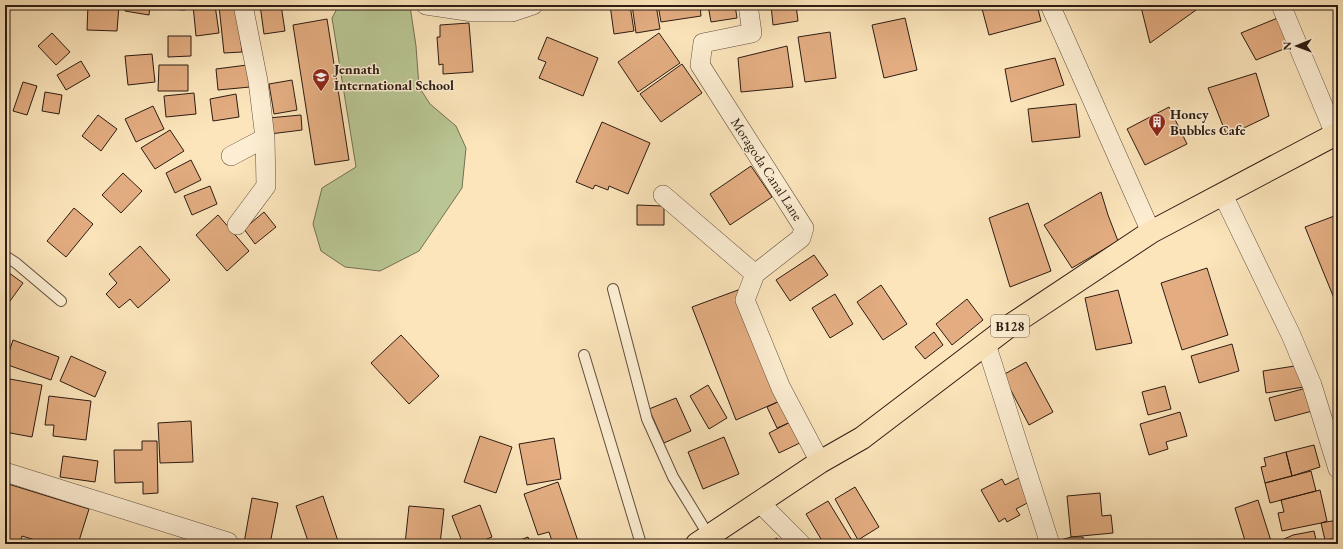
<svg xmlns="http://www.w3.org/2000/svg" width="1343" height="549" viewBox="0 0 1343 549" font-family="'EB Garamond',serif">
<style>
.green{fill:#b9c694;stroke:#737154}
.building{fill:#e3ad81;stroke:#2d1c13}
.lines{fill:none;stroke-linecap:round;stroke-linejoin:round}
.service-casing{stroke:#614e3d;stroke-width:12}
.minor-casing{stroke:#614e3d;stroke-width:20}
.primary-casing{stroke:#2d1c13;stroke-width:24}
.service{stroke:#fdeed3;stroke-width:10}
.minor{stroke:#fdeed3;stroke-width:19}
.primary{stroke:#fce5bb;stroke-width:22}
.labels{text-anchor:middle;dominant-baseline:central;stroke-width:3;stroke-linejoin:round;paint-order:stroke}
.shield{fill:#fdeed3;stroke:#6b5b4d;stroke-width:1}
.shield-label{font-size:13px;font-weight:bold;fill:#2d1c13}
.poi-label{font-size:14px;font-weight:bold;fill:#2d1c13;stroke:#fdeed3;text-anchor:start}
.street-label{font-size:14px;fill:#2d1c13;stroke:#fdeed3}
</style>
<rect width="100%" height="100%" fill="#fce5bb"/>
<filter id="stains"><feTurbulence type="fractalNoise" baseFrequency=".005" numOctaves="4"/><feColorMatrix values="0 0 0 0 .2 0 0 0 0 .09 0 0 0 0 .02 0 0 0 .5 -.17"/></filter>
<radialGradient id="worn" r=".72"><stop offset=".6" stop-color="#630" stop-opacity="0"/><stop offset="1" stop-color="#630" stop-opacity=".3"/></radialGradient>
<!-- green -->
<path class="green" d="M339 5H403L410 6 416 46 419 87 430 104 456 126 466 148 462 188 419 251 380 271 345 267 321 251 313 224 322 188 356 167 332 18Z"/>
<!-- building -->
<path class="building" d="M5 5H8L7 15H5Z
M88 5H119L117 31 87 30Z
M125 5H150L149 15 125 11Z
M168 5H185V10L168 9Z
M193 5H215L219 33 196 36Z
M237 5 242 52 224 53 219 6Z
M260 5H281L285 31 264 34Z
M610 5H630L634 31 614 34Z
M632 5H656L660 29 636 33Z
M658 5H700L701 16 661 22Z
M708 5H735L737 18 711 22Z
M771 5H796L798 21 773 25Z
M981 5H1037L1041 21 989 35Z
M1075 5H1102L1101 8H1075Z
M1147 5H1195L1196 10 1150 43 1141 7Z
M1280 17 1294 45 1256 60 1241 33Z
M905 18 917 70 884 78 872 25Z
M327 19 349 160 315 165 293 25Z
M469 23 473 72 443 74V64L439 65 437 37H440V25Z
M830 32 836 78 805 82 798 37Z
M52 33 70 52 56 65 38 46Z
M659 33 680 63 638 92 618 62Z
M168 36H191V56L168 57Z
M547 37 598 58 583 96 539 78 546 62 538 59Z
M787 46 793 87 741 92 738 58Z
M152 54 155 82 128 85 125 56Z
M1055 58 1064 85 1011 102 1005 69Z
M81 61 90 76 66 90 57 75Z
M682 64 702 93 661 122 640 94Z
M159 65H188V91H158Z
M247 65 250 87 218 90 216 69Z
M1256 73 1269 116 1227 136 1208 88Z
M292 80 297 110 274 114 269 84Z
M23 82 37 86 27 115 13 111Z
M45 92 62 95 59 114 42 111Z
M194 93 196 114 166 117 164 96Z
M236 94 239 117 213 121 210 99Z
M1076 104 1080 137 1032 142 1028 109Z
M153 106 164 129 136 142 125 119Z
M1169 107 1187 144 1145 165 1127 129Z
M98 115 117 129 101 151 82 136Z
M301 115 302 130 270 134 268 118Z
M602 122 650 143 628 194 609 186 608 190 595 185 593 189 576 182Z
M170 130 184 151 155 169 141 148Z
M191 160 201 180 175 193 166 173Z
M751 166 772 197 730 225 710 194Z
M123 173 142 191 121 213 102 195Z
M210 186 217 204 192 215 184 196Z
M1101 192 1108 215 1118 241 1072 268 1044 225Z
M1028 203 1051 271 1010 287 989 218Z
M637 205 664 206V225H637Z
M74 208 93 224 66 257 47 241Z
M264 212 276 227 255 244 244 229Z
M218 215 249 251 227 271 196 235Z
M1337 215 1338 217V308L1305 227Z
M140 246 170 280 138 308 130 299 119 308 106 294 117 283 109 274Z
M814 255 828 275 790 301 776 280Z
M1207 268 1228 335 1182 350 1161 283Z
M5 270 23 283 5 308Z
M881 285 907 324 883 340 857 302Z
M738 290 782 400 736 420 692 307Z
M1118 290 1132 343 1096 350 1085 298Z
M835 294 853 324 830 338 812 308Z
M967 299 983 320 952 345 936 324Z
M934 332 943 345 925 359 915 347Z
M401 335 439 376 409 404 371 363Z
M13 340 59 357 51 380 5 364Z
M1232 344 1239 371 1199 383 1191 356Z
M71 356 106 372 95 397 60 381Z
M1026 362 1053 412 1029 425 1003 375Z
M1301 365 1304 387 1266 393 1263 371Z
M10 379 42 385 32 437 5 432V404Z
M708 385 727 418 709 429 690 396Z
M1165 386 1171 409 1148 415 1142 392Z
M1310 387 1316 410 1275 421 1269 398Z
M49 396 91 401 86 440 53 436 54 425H45Z
M676 398 691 431 664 443 649 409Z
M782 400 791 422 777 428 767 407Z
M1180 412 1187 436 1166 442 1168 449 1149 455 1140 424Z
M794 420 804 441 779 453 769 433Z
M191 421 193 462 160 463 158 423Z
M480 436 512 447 496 493 464 482Z
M724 437 739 474 703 489 688 452Z
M554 438 561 479 527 485 519 444Z
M142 441H157L158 493 143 494V482L115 483 114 450H142Z
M1314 445 1320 467 1292 476 1286 452Z
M1286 452 1292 476 1265 483 1261 467 1266 466 1264 458Z
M63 456 98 461 95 482 60 477Z
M1311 471 1316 491 1270 503 1265 483Z
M1019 478 1031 501 1016 509 1020 515 1007 522 1005 518 999 522 981 490 1002 479 1005 485Z
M558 482 579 544H553L549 532 538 535 524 494Z
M5 483 89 509 78 544H48L22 536 20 544H5Z
M855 487 879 527 858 540 835 499Z
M1320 490 1327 521 1321 523 1282 531 1278 513 1284 512 1281 500Z
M1100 493 1102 516 1111 515 1113 533 1071 537 1067 496Z
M323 496 339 544H309L296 506Z
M252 498 278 503 270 544 244 543Z
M1258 500 1272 544H1246L1235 508Z
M828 501 853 542 849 544H824L806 514Z
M480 505 492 537 474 544H463L452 516Z
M409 506 444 509 440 544H405Z
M1338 520V538L1325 540 1321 523Z
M1314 531 1317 544H1283L1282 540 1293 535Z
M528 537 531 544H510Z
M1071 537H1083L1084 544H1061V540Z
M777 538 780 544H766Z
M159 541 188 544H159Z"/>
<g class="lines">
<defs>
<path id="service" d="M5 256 16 263 61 301
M613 289 647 419 673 477 709 536
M584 355 641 544"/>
<path id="minor" d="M426 5 473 12H512L533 5
M748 5 752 33 703 43 700 65 804 228 801 238 755 274 745 300 781 388 820 462
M1050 5 1151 232
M1281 5 1335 134
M231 156 265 138 258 81 243 5
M663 195 755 274
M1223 195 1291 335 1312 385 1338 469
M237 225 266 186 265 138
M986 344 1050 544
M5 472 228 542
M760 503 801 544"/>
<path id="primary" d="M697 544 820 462 862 438 1008 327 1151 232 1338 133"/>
</defs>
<!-- service casing -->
<use href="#service" class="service-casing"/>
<!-- minor casing -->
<use href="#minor" class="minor-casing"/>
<!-- primary casing -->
<use href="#primary" class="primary-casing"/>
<!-- service -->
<use href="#service" class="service"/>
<!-- minor -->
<use href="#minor" class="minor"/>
<!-- primary -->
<use href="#primary" class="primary"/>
</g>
<!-- icons -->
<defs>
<symbol id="school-pin" viewBox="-11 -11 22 30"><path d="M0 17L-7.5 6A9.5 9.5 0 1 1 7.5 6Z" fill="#8f2418" stroke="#fdeed3"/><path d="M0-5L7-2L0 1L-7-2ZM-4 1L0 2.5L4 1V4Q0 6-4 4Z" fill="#fff"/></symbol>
<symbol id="building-pin" viewBox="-11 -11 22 30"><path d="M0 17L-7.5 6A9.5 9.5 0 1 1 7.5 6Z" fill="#8f2418" stroke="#fdeed3"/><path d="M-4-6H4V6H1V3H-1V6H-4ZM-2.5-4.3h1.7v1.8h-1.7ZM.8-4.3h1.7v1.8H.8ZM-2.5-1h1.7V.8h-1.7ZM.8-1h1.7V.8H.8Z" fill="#fff"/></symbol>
</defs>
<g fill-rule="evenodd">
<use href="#school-pin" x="311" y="67" width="20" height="27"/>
<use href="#building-pin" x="1147" y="112" width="20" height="27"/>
</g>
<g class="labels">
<!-- shield labels -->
<rect class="shield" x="991" y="315" width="38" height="22" rx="3"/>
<g class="shield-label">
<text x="1010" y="326">B128</text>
</g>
<!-- poi labels -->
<g class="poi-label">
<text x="334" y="69">Jennath<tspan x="334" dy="16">International School</tspan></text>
<text x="1170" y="114">Honey<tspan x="1170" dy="16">Bubbles Cafe</tspan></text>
</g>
<!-- street labels -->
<g class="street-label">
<text transform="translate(767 169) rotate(57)">Moragoda Canal Lane</text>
</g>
</g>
<!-- margin -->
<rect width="1343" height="549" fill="none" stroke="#fce5bb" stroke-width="20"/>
<rect x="6" y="6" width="1331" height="537" fill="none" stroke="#2d1c13" stroke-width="2"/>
<rect x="10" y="10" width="1323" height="529" fill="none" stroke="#2d1c13"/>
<!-- north arrow -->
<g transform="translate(1297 46) rotate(269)" stroke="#fdeed3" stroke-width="3" paint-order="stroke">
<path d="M0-3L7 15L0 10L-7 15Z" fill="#2d1c13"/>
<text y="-6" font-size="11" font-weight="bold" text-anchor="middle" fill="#2d1c13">N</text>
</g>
<rect width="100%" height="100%" filter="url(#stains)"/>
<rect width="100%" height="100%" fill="url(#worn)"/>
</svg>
